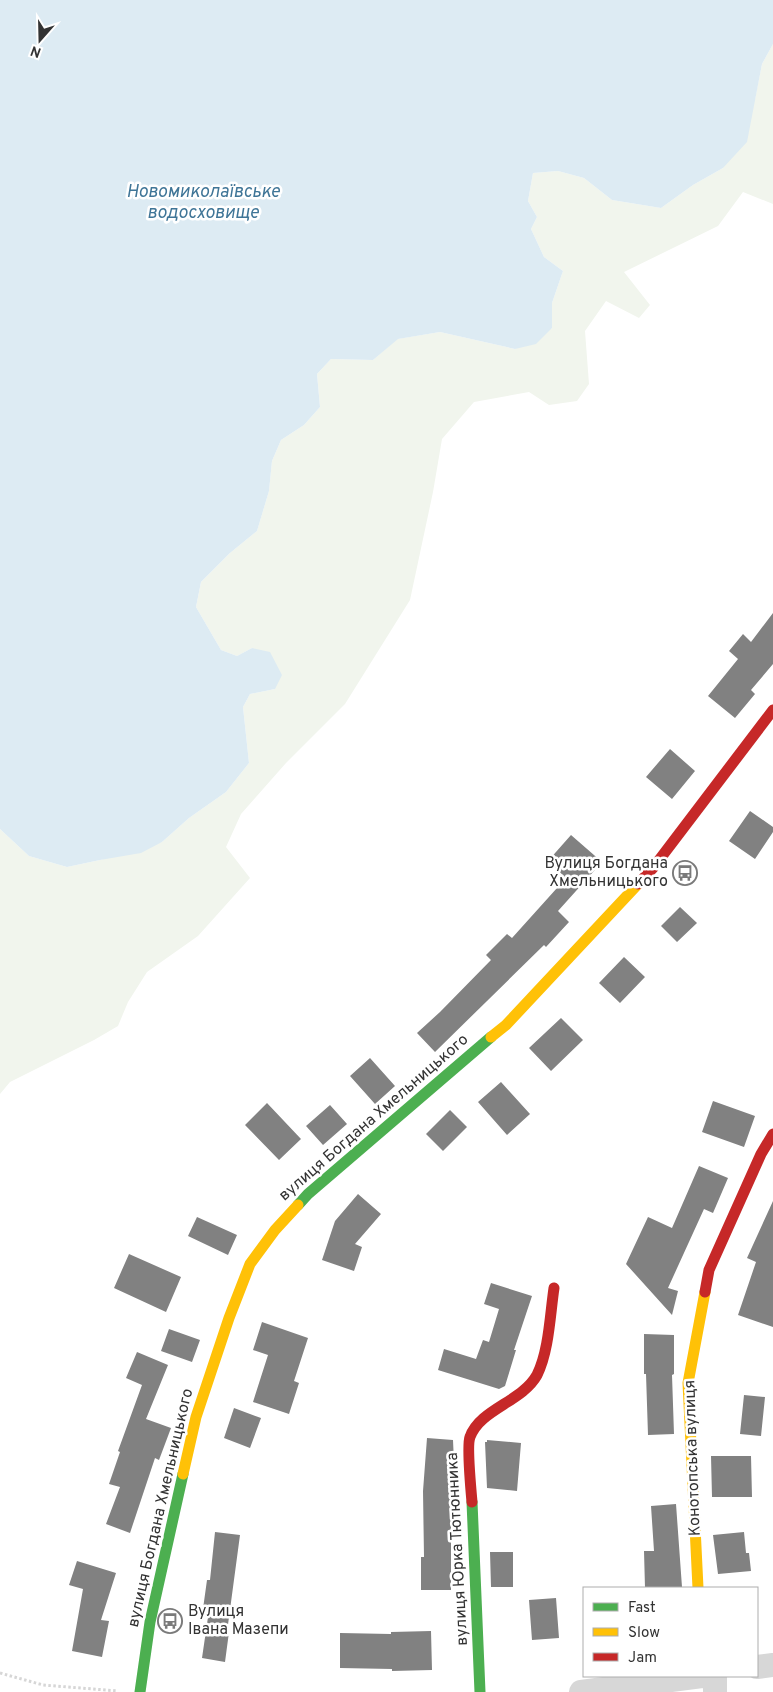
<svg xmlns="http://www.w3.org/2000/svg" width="773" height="1692" viewBox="0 0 773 1692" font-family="Overpass,sans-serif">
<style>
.green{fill:#f1f5ed}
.water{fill:#ddebf3}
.building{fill:#818181}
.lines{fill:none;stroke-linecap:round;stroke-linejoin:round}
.path{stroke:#d6d6d6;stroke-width:3;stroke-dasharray:2.5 2.5;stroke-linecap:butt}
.street{stroke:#d7d7d7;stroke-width:24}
.fast{stroke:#4caf50;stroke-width:11}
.slow{stroke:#ffc107;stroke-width:11}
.jam{stroke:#c62828;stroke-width:11}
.labels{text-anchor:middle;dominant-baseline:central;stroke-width:5;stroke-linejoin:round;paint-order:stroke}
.poi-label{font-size:16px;fill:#333;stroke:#fff;text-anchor:end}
.street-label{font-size:16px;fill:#333;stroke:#fff}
.water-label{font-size:18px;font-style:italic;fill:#3f7597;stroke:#fff}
</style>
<rect width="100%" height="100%" fill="#fff"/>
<!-- green -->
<path class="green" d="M773 44V204L743 192 718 226 624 272 650 305 639 318 606 301 585 331 589 384 577 401 549 405 529 392 474 402 442 439 433 492 410 600 345 704 286 763 241 814 226 847 250 878 198 936 147 972 128 1002 118 1026 94 1040 10 1082 0 1094V829L29 856 67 867 100 860 162 842 189 818 226 792 249 763 243 707 250 694 275 689 252 648 237 656 221 650 196 607 201 582 230 553 257 531 269 491 272 461 281 440 304 425 320 407 317 374 331 359 373 360 397 339 440 332 515 349 552 328V303L563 271 544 257 531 229 537 217 528 201 533 173 558 171 584 178 612 200 661 208 693 185 723 168 755 99 762 64Z"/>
<!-- water -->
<path class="water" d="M0 0H773V44L762 64 747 142 723 168 693 185 661 208 612 200 584 178 558 171 533 173 528 201 537 217 531 229 544 257 563 271 552 303V328L536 344 515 349 440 332 398 339 373 360 331 359 317 374 320 407 304 425 281 440 272 461 269 491 257 531 230 553 201 582 196 607 221 650 237 656 252 648 270 652 282 675 275 689 250 694 243 707 249 763 226 792 189 818 162 842 141 853 100 860 67 867 29 856 0 829Z"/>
<!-- building -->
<path class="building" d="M773 613V664L751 690 755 694 735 718 708 696 738 659 729 651 743 634 751 642Z
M670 749 695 771 672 799 646 777Z
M750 811 773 827V832L755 859 729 841Z
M571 835 602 862 558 911 569 922 546 947 544 945 435 1052 417 1033 440 1012 491 960 486 955 507 934 512 938 566 878 548 861Z
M680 907 697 923 677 942 661 926Z
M624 957 645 977 620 1003 599 983Z
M561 1018 583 1040 551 1071 529 1048Z
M370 1058 395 1086 375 1104 350 1076Z
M501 1082 530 1114 507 1135 478 1102Z
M713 1101 755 1116 744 1147 702 1132Z
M267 1103 301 1139 279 1160 245 1125Z
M330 1105 347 1124 323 1145 306 1126Z
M450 1110 467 1127 443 1151 426 1134Z
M699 1166 728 1178 713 1213 704 1209 668 1288 678 1291 672 1315 626 1264 648 1217 672 1228Z
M358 1194 381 1214 355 1244 362 1247 354 1271 322 1260 335 1221Z
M773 1201V1327L738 1315 756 1262 747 1258Z
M197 1217 237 1235 228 1255 188 1236Z
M129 1254 181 1277 166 1312 114 1288Z
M491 1283 532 1296 514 1350H516L505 1386 499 1389 438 1370 444 1349 476 1359 483 1340 489 1342 499 1309 484 1304Z
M262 1322 308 1338 294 1381 299 1383 289 1414 253 1402 268 1355 253 1350Z
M169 1329 200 1340 192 1362 161 1351Z
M644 1334 674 1335V1374L672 1375 674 1434 648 1435 646 1374H644Z
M137 1352 168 1365 146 1419 171 1428 159 1460 155 1458 130 1533 106 1524 120 1487 109 1484 120 1452 118 1451 142 1385 126 1378Z
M744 1395 765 1397 761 1436 740 1434Z
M234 1408 261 1418 250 1448 224 1438Z
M427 1438 453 1440 455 1485H453L454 1527H451V1590H421V1557H424L423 1491Z
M487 1440 521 1443 517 1491 487 1488 485 1442H487Z
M711 1456H751L752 1497H712Z
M676 1504 682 1587 645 1588 644 1551H654L651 1506Z
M215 1532 240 1535 227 1632H229L225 1662 202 1658 208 1617 202 1616 207 1580H210Z
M744 1532 746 1553H749L751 1571 718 1574 713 1535Z
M490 1552H513V1587H491Z
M77 1561 116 1573 101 1620 109 1621 102 1657 72 1651 83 1589 69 1585Z
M556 1598 559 1638 532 1640 529 1600Z
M431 1631 432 1670 392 1671V1669L340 1668V1633L391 1634V1632Z"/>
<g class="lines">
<!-- path -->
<path class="path" d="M0 1673 43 1685 118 1691"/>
<!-- street -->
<path class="street" d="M757 1667 773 1665
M581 1692 702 1676
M715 1692V1676"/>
<!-- fast -->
<path class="fast" d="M298 1205 308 1194 491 1037
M472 1502 480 1692
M140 1692 150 1622 183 1474"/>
<!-- slow -->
<path class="slow" d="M491 1037 506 1025 638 884
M183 1474 196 1417 229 1318 250 1264 275 1230 298 1205
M698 1588 688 1383 705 1292"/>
<!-- jam -->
<path class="jam" d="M638 884 653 868 773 710
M705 1292 709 1270 761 1154 773 1134
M472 1502C471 1491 467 1444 470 1437 480 1409 522 1402 537 1375 549 1351 550 1315 554 1288"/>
</g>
<!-- icons -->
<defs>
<symbol id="bus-ring" viewBox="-11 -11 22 22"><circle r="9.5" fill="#fff" stroke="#7a7a7a" stroke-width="1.5"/><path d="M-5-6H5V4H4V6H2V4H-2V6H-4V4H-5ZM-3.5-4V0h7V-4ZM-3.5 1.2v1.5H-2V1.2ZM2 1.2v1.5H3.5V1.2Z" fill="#7a7a7a"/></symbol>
</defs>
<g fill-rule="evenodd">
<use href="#bus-ring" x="671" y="859" width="28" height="28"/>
<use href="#bus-ring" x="156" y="1607" width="28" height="28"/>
</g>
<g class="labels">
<!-- poi labels -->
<g class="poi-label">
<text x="668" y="864">Вулиця Богдана<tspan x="668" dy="18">Хмельницького</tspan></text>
<text x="188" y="1612" text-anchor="start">Вулиця<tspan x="188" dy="18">Івана Мазепи</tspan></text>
</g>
<!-- street labels -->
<g class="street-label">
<text transform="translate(374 1118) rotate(-41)">вулиця Богдана Хмельницького</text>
<text transform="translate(693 1458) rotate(-92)">Конотопська вулиця</text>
<text transform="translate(161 1508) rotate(-77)">вулиця Богдана Хмельницького</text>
<text transform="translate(458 1549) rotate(-93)">вулиця Юрка Тютюнника</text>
</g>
<!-- water labels -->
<g class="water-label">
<text x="203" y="192">Новомиколаївське<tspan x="203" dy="21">водосховище</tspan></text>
</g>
</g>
<!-- legend -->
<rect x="583" y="1587" width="175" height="90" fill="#ffffff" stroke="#adadad"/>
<rect x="593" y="1603" width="25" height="8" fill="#4caf50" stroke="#adadad"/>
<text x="628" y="1612" font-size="15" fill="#333333">Fast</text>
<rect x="593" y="1628" width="25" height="8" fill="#ffc107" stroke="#adadad"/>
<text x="628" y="1637" font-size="15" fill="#333333">Slow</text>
<rect x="593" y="1653" width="25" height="8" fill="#c62828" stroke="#adadad"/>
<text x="628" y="1662" font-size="15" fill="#333333">Jam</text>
<!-- north arrow -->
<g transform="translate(40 40) rotate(200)" stroke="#ffffff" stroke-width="4" paint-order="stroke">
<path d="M0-4L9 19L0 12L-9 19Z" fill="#333333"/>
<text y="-8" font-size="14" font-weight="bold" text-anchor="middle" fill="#333333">N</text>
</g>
</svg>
